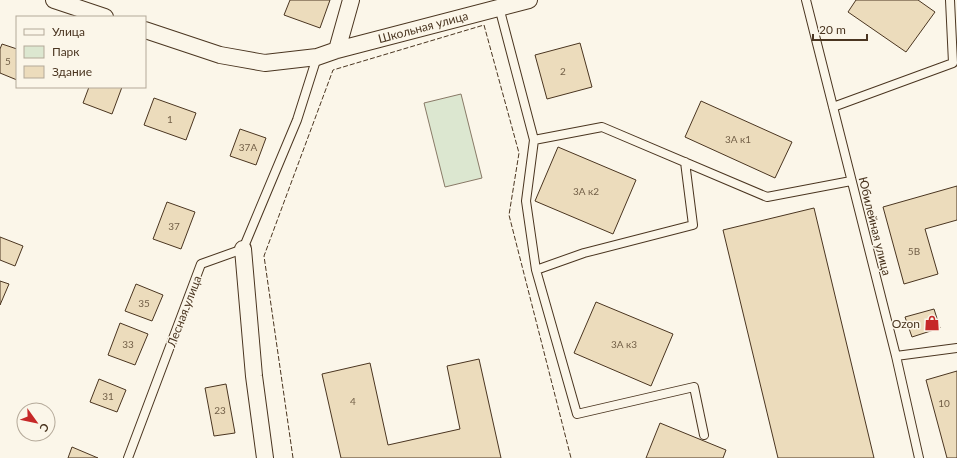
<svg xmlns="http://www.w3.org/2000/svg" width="957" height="458" viewBox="0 0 957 458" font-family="Lato,sans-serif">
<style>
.green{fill:#dce7d0;stroke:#887966}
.building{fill:#ecdcbc;stroke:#4a3520}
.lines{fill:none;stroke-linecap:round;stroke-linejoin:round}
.service-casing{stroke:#4a3520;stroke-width:10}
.minor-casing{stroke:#4a3520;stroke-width:18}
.service{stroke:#fbf6e9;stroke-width:8}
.minor{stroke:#fbf6e9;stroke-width:16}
.fence{stroke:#4a3520;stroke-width:1;stroke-dasharray:5 2;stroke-linecap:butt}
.labels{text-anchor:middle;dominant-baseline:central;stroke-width:3;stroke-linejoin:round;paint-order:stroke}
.number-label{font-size:10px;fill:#725f47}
.street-label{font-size:12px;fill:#4a3520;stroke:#fbf6e9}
.poi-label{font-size:12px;fill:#4a3520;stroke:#fbf6e9;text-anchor:end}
</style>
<rect width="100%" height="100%" fill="#fbf6e9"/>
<!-- green -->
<path class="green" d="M461 94 482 178 445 187 424 103Z"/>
<!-- building -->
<path class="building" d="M290 0H330L320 28 284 15Z
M856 0H918L935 12 906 52 848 12Z
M580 43 592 87 547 99 535 55Z
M2 44 17 49V80L0 73V49Z
M89 87H122L112 114 83 103Z
M154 98 196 113 186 140 144 125Z
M701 101 792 142 775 178 685 137Z
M240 129 266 138 256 165 230 156Z
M558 147 636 180 613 234 535 201Z
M957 186V220L925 229 938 274 904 284 883 207Z
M167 202 195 212 181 249 153 239Z
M814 208 874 458H778L723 230Z
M0 237 23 246 15 266 0 260Z
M0 281 9 284 0 305Z
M136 284 163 295 152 321 125 311Z
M596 302 673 334 651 386 574 353Z
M934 309 940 328 912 337 905 317Z
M120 323 148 334 135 365 108 355Z
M479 359 501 458H341L322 374 370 363 388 445 460 429 447 366Z
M957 371V458H947L926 380Z
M99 379 126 390 117 412 90 402Z
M226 384 235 433 214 436 205 388Z
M660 423 726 450 723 458H646Z
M72 447 98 458H68Z"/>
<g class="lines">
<defs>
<path id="service" d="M806 0 896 356 919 458
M499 7 534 140 602 127 767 197 851 181
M833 107 953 63 950 0
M534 140 526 201 536 270 584 253 693 225 685 162
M536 270 577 414 694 387 704 435
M896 356 957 348
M128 458 201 264 243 249 297 120 317 57"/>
<path id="minor" d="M54 0 105 17
M145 30 220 55 265 63 317 57 337 50 529 0
M337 50 351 0
M243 249 254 376 265 458"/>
</defs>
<!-- service casing -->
<use href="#service" class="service-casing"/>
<!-- minor casing -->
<use href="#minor" class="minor-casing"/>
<!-- service -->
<use href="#service" class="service"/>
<!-- minor -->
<use href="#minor" class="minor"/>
<!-- fence -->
<path class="fence" d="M293 458 264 256 333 70 484 25 519 153 509 215 571 458"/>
</g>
<!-- icons -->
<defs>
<symbol id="shop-bare" viewBox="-9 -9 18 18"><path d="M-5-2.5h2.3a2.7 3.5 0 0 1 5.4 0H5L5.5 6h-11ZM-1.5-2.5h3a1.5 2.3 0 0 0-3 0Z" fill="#c62828" stroke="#fbf6e9" stroke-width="2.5" paint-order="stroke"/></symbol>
</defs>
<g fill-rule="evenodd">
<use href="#shop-bare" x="921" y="312" width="22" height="22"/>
</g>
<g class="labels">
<!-- number labels -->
<g class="number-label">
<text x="8" y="61">5</text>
<text x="563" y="71">2</text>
<text x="170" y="119">1</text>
<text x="738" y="139">3А к1</text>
<text x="248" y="147">37А</text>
<text x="586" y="191">3А к2</text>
<text x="174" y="226">37</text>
<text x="914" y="251">5В</text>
<text x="144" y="303">35</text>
<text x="128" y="344">33</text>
<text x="624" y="344">3А к3</text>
<text x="108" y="396">31</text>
<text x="353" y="401">4</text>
<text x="944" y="403">10</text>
<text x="220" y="410">23</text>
</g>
<!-- street labels -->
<g class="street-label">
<text transform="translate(423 27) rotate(-15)">Школьная улица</text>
<text transform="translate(875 226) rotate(76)">Юбилейная улица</text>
<text transform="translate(184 311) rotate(-69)">Лесная улица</text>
</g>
<!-- poi labels -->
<g class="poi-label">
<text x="920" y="323">Ozon</text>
</g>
</g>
<!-- legend -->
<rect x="16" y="16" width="130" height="72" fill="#fbf6e9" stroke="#b4a999"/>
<rect x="24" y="29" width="20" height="6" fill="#fbf6e9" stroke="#b4a999"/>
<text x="52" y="36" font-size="12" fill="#4a3520">Улица</text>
<rect x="24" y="46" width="20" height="12" fill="#dce7d0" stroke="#b4a999"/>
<text x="52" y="56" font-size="12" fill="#4a3520">Парк</text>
<rect x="24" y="66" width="20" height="12" fill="#ecdcbc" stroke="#b4a999"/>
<text x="52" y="76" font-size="12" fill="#4a3520">Здание</text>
<!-- north arrow -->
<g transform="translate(36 422) rotate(123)"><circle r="19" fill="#fbf6e9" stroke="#b4a999"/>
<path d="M0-3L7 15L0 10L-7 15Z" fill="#c62828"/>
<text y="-6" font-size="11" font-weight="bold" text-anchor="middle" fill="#4a3520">С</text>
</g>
<!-- scale -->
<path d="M813 34v6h54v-6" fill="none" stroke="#4a3520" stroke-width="2"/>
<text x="819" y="34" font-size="12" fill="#4a3520" stroke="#fbf6e9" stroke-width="3" paint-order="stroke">20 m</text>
</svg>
